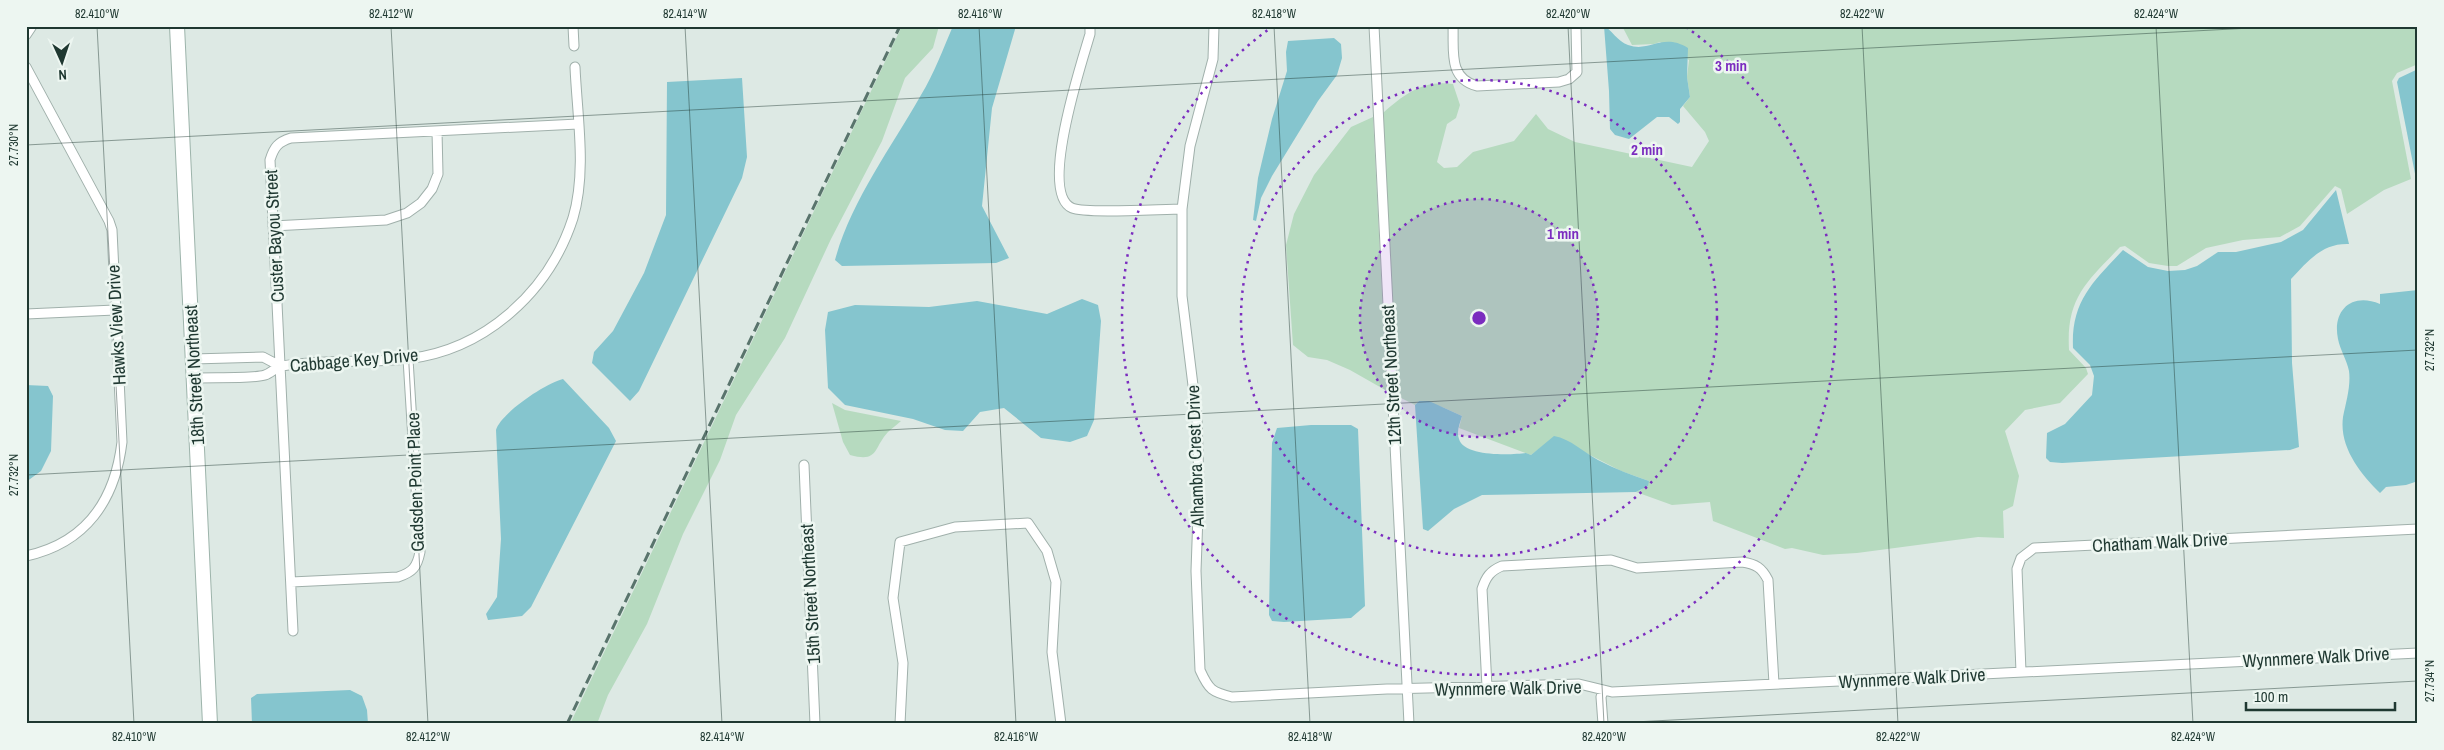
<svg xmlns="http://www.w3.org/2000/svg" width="2444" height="750" viewBox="0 0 2444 750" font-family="'Archivo Narrow',sans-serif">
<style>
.green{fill:#b6dabf}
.water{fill:#85c5ce}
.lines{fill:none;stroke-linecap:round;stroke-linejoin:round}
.street-casing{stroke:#a0b0ab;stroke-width:11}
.secondary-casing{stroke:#9db4ab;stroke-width:16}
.street{stroke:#fff;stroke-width:9}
.secondary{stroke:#fff;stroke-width:14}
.rail{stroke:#59746c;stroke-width:3;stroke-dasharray:10 5;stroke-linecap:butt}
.ticks{fill:none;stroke:#1f3831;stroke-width:1;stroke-opacity:0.45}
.ring{fill:none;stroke:#7b2cbf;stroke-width:2.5;stroke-dasharray:2.5 5}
.labels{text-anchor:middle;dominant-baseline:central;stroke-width:5;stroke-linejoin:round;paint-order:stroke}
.street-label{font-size:18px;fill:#1f3831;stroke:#edf6f1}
.centre{fill:#7b2cbf;stroke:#edf6f1;stroke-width:2.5}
.ring-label{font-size:15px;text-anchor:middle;font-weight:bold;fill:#7b2cbf;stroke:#edf6f1;stroke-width:5;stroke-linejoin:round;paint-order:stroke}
.neatline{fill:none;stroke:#1f3831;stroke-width:2}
.ticks-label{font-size:12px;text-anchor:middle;fill:#1f3831}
</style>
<rect width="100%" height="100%" fill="#dde9e4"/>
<!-- green -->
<path class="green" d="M902 26H939L933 48 905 78 882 141 831 239 785 338 736 415 720 460 683 534 647 624 608 695 597 724H570Z
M1622 26H2418V64L2397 73 2392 81 2411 179 2384 190 2347 214 2341 189 2335 186 2300 226 2280 237 2243 240 2206 248 2177 266H2168L2149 263 2125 246 2120 247C2087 282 2066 297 2069 350L2086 368 2088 374 2060 403 2025 410 2005 431 2019 476 2013 506 2003 511 2004 538 1978 537 1857 553 1823 555 1792 548 1785 549 1713 521 1710 502 1672 505 1636 492 1641 490 1649 481 1621 471 1586 453 1544 445 1531 455 1459 428 1462 416 1442 407 1419 401 1415 405 1397 396 1383 113C1405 94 1422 80 1453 84L1460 105 1456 118 1447 124 1437 162 1444 168 1457 167 1473 152 1514 141 1536 114 1548 129 1575 142 1692 167 1709 141 1705 132 1683 106 1690 97 1687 77 1689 60 1660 42 1654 44 1632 45Z
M1373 117 1387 391 1350 370 1327 360 1308 357 1293 345 1286 245 1294 214 1314 175 1351 127Z
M832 403 845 410 901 421C897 425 892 428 888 432 873 448 879 463 850 455L843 442Z"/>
<!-- water -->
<path class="water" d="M953 26H1016L992 108 982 206 1009 258 996 263 842 266 835 260C851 201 891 148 921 95 934 74 943 49 953 26Z
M1604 26C1611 29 1617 41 1628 45 1650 53 1662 32 1688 48L1687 77 1690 97 1680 109V122L1678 124 1669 117H1657L1629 139 1615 135 1610 129 1609 91Z
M1334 38 1341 44 1342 58 1337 75 1318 101 1272 176 1261 198 1256 221 1253 220 1258 178 1272 119 1287 71 1286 52 1288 41Z
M2418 69V189L2397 82 2399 78Z
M742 78 747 157 742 178 639 391 630 401 592 363 594 352 613 331 644 273 666 215 667 82Z
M2336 190 2349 244C2322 243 2308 261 2291 279L2292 363 2299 447 2290 450 2062 463 2050 462 2046 458 2047 433 2065 424 2092 395 2094 376 2090 365 2073 348C2071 301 2093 282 2123 250L2148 267 2168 271 2185 270 2197 266 2218 252H2236L2281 242 2303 230Z
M2418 290V481L2406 485 2386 487 2380 493C2360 473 2339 447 2343 417 2346 402 2351 386 2349 371 2347 360 2340 350 2338 339 2332 310 2352 292 2380 304V294Z
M1082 299 1098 305 1101 321 1094 420 1087 436 1070 442 1041 438 1004 408 980 412 963 431 945 430 913 419 845 405 828 388 825 330 828 312 855 305 929 307 977 301 1047 314Z
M563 379 609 428 616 441 531 607 522 616 488 620 486 614 497 597 501 539 496 430C501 413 546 383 563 379Z
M26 385 48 386 53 396 51 451 41 471 26 482Z
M1419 401H1429L1462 416C1460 424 1456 431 1459 439 1464 457 1511 455 1526 453L1531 455 1554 436C1571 439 1583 452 1598 460 1615 469 1632 475 1649 481L1648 486 1636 492 1482 495 1454 509 1428 531 1423 529 1415 405Z
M1311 425H1351L1358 429 1365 606 1351 618 1284 622 1272 621 1269 615 1272 443 1277 428Z
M350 690 362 696 367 710 368 724H252L251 698 257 694Z"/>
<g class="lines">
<defs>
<path id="street" d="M573 26 574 46
M1090 26V34C1082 62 1038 193 1072 208 1086 214 1162 209 1182 209
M1214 26 1213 59 1190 146 1182 209V296L1197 418 1199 486 1196 571 1200 670C1209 690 1212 692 1232 697L1387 689 1579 684 1612 692 2418 653
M1374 26 1409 724
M1453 26C1454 51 1448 78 1477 86L1559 82 1569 79 1577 72 1576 26
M26 35 32 26
M26 67 109 221 112 230 122 442C115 500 86 543 26 556
M273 226 386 220 407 213 421 203 432 189 438 174 437 131
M26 314 115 310
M193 359 263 357 280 366
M194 378C210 377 253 379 265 375 271 373 276 367 282 366 323 359 366 363 407 359 485 350 549 292 573 218 587 171 577 115 575 67
M804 465 815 724
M291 582 398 577C413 572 417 567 420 552L408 359
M293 631 270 160C274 147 278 142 291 138L578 124
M2021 672 2017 569 2021 558 2034 548 2418 529
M1487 687 1482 589C1486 577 1490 571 1502 566L1611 560 1637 568 1742 562C1756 564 1762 568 1768 580L1774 684
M900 724 903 663 893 598 900 542 955 527 1028 523 1047 551 1056 582 1052 652 1061 724
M1603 724 1601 697 1603 691"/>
<path id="secondary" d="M177 26 210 724"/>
</defs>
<!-- street casing -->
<use href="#street" class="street-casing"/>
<!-- secondary casing -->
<use href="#secondary" class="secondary-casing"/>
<!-- street -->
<use href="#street" class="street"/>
<!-- secondary -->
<use href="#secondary" class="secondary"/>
<!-- rail -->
<path class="rail" d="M567 724 900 26"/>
</g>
<!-- ticks -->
<path class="ticks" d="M97 26 134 724M391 26 428 724M685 26 722 724M979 26 1016 724M1274 26 1310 724M1568 26 1604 724M1862 26 1898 724M2156 26 2193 724M26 145 2289 26M26 475 2418 350M1596 724 2418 681"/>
<!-- distance rings -->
<circle cx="1479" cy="318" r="119" fill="#7b2cbf" fill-opacity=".12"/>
<g class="ring">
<circle cx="1479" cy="318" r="119"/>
<circle cx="1479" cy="318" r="238"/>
<path d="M1686 27A357 357 0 1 1 1272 27"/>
</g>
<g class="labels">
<!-- street labels -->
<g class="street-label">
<text transform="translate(274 236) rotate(-93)">Custer Bayou Street</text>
<text transform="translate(116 325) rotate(-93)">Hawks View Drive</text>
<text transform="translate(354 360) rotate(-5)">Cabbage Key Drive</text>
<text transform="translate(194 375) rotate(-93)">18th Street Northeast</text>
<text transform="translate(1391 375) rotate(-93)">12th Street Northeast</text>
<text transform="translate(1195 456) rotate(-92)">Alhambra Crest Drive</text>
<text transform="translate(415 482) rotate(-92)">Gadsden Point Place</text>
<text transform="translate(2160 542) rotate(-3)">Chatham Walk Drive</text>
<text transform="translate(810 594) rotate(-93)">15th Street Northeast</text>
<text transform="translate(2316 657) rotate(-3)">Wynnmere Walk Drive</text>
<text transform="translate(1912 678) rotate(-3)">Wynnmere Walk Drive</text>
<text transform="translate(1508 688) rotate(-1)">Wynnmere Walk Drive</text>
</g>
</g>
<circle cx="1479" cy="318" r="8" class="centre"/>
<g class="ring-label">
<text x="1731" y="71">3 min</text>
<text x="1647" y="155">2 min</text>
<text x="1563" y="239">1 min</text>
</g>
<!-- border -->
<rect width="2444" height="750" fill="none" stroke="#edf6f1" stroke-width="55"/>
<!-- north arrow -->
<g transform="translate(62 62) rotate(177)" stroke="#edf6f1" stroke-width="4" paint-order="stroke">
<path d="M0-4L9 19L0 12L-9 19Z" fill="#1f3831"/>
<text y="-8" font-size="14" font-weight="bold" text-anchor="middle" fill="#1f3831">N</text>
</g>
<!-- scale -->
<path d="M2246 702v8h149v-8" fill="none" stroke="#1f3831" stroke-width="2.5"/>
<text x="2254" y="702" font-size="15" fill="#1f3831" stroke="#edf6f1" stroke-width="4" paint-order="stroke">100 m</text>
<rect x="28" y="28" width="2388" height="694" class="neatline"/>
<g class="ticks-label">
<text x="97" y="18">82.410°W</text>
<text x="391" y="18">82.412°W</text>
<text x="685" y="18">82.414°W</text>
<text x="980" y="18">82.416°W</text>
<text x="1274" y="18">82.418°W</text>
<text x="1568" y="18">82.420°W</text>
<text x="1862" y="18">82.422°W</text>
<text x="2156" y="18">82.424°W</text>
<text transform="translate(14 145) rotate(-90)" y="4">27.730°N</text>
<text transform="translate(2430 350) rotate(-90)" y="4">27.732°N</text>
<text transform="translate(14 475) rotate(-90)" y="4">27.732°N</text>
<text transform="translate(2430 681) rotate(-90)" y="4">27.734°N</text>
<text x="134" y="741">82.410°W</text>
<text x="428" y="741">82.412°W</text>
<text x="722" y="741">82.414°W</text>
<text x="1016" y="741">82.416°W</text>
<text x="1310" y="741">82.418°W</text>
<text x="1604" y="741">82.420°W</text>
<text x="1898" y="741">82.422°W</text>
<text x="2193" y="741">82.424°W</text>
</g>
</svg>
